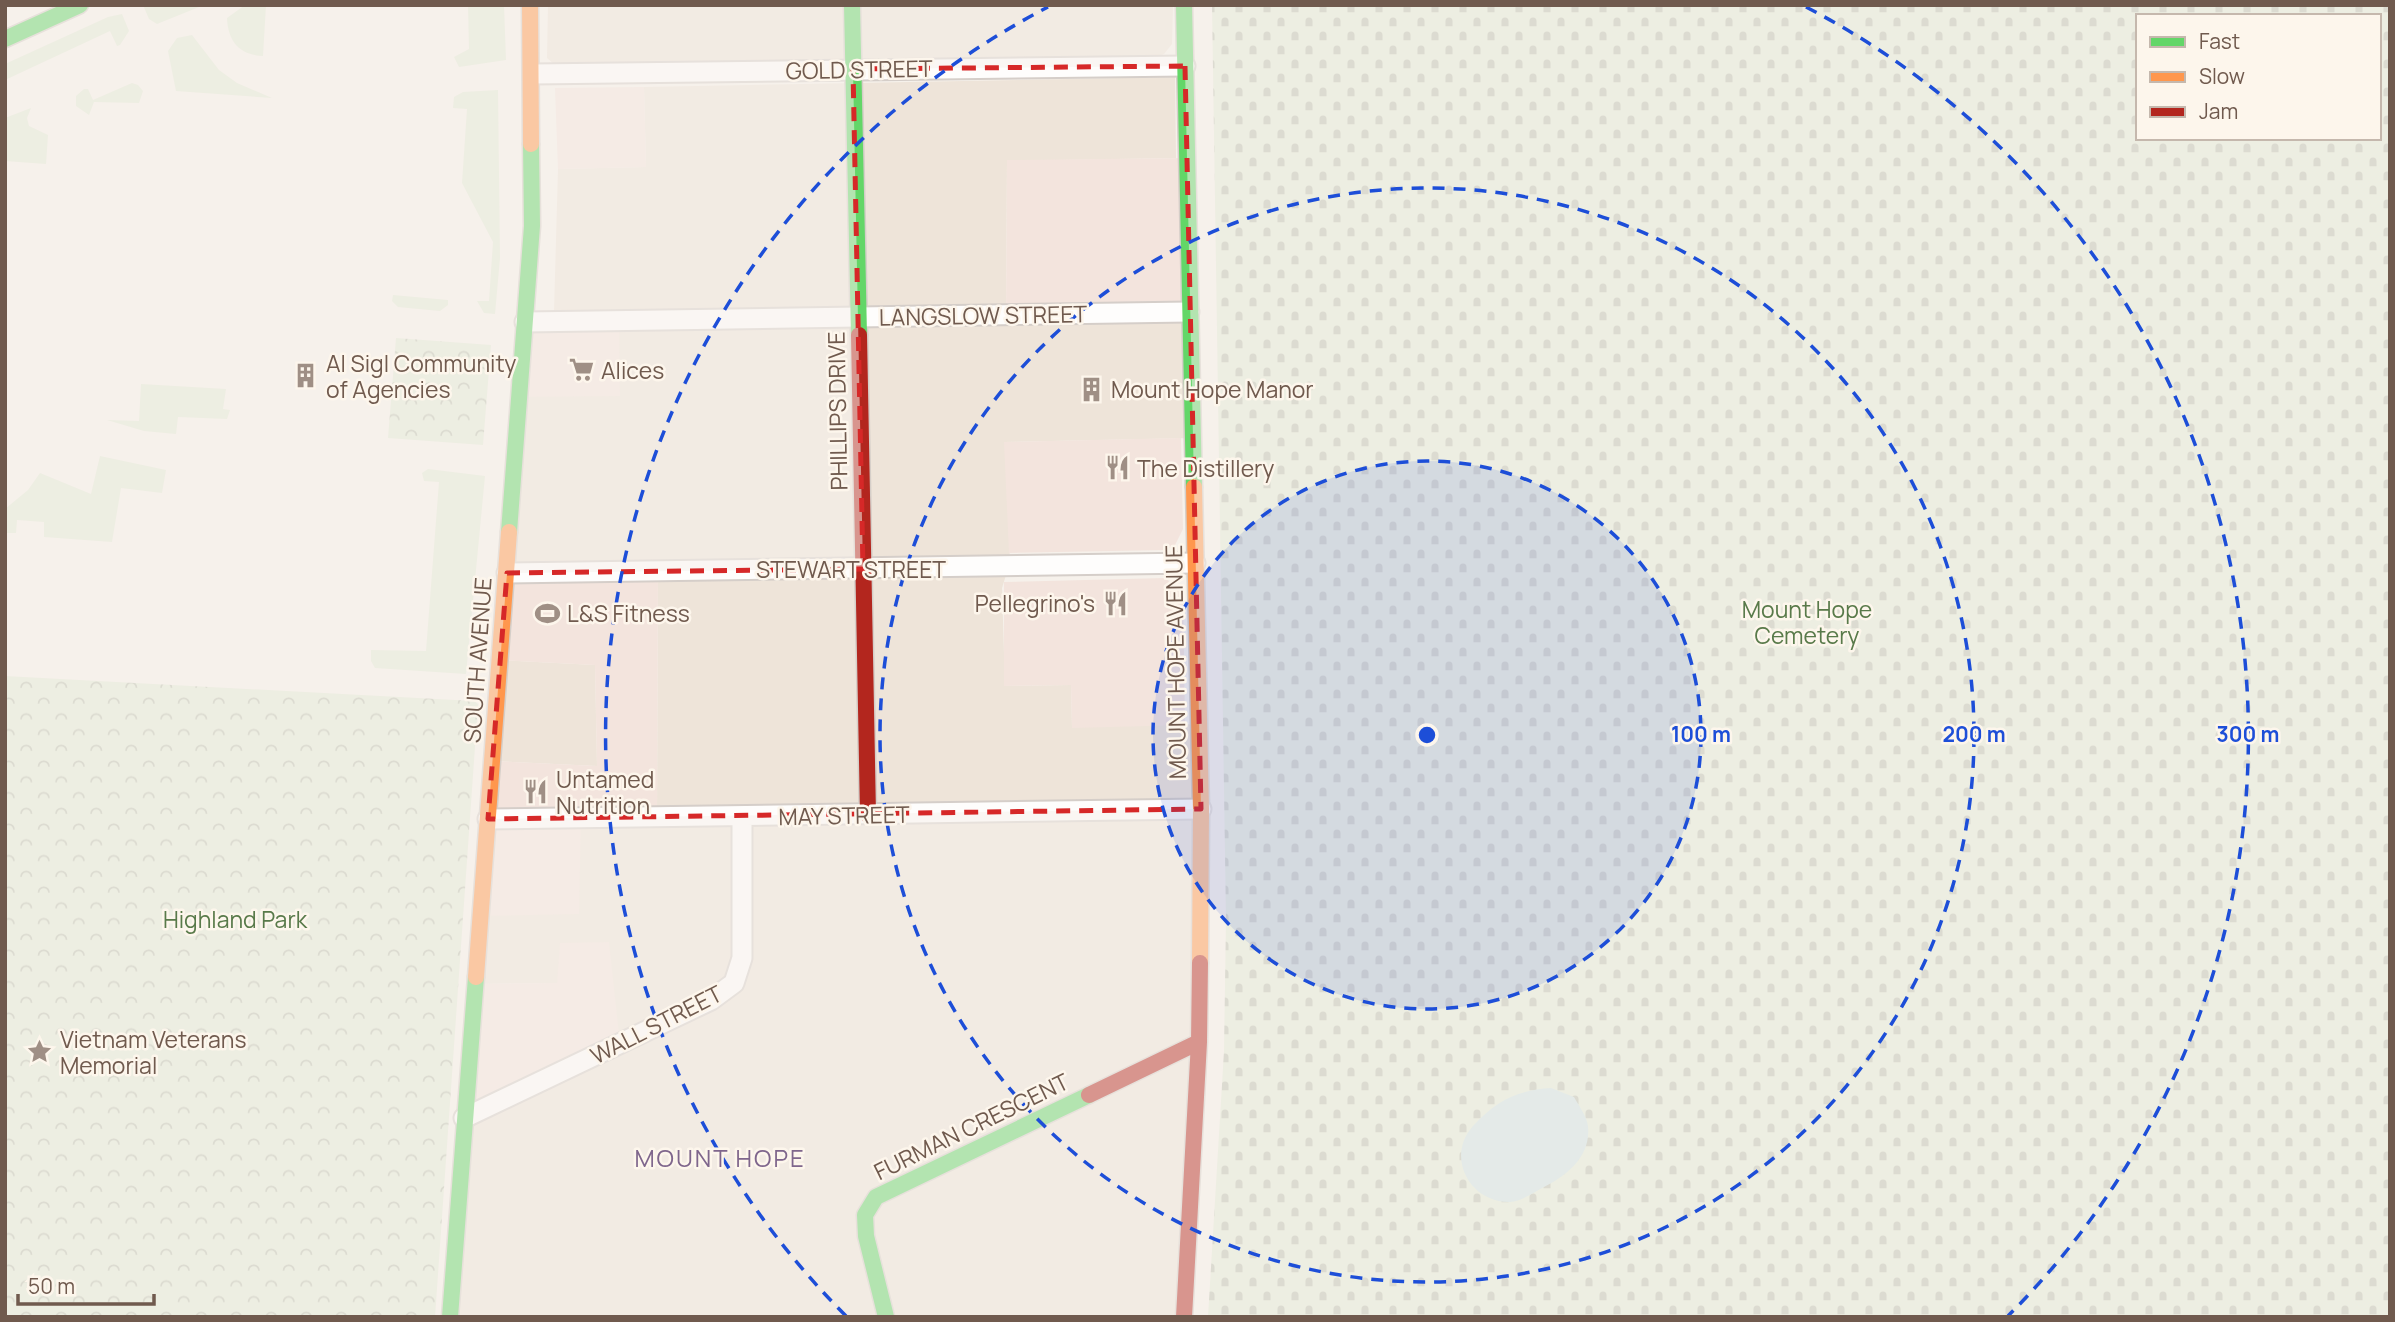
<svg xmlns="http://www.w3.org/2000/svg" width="2395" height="1322" viewBox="0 0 2395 1322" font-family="Manrope,sans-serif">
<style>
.residential{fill:#eee4d9}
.commercial{fill:#f3e4dd}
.green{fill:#e3ebd7}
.cemetery{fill:url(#cemetery-stones);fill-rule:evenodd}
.park{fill:url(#park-crowns)}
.water{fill:#cee3e4}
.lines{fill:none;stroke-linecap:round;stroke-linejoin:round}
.street-casing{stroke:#d5cec9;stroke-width:23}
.fast-casing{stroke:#d5cec8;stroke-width:19}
.slow-casing{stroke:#d5cec8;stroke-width:19}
.jam-casing{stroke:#d5cec8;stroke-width:19}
.street{stroke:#fefdfc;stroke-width:19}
.fast{stroke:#63d668;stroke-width:16}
.slow{stroke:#ff974d;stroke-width:16}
.jam{stroke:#b3261e;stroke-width:16}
.marked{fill:none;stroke:#d62828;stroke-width:5;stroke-dasharray:14 9;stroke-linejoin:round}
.ring{fill:none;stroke:#1d4ed8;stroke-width:3.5;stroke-dasharray:12 9}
.labels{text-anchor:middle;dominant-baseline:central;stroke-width:5;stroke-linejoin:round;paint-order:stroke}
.street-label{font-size:23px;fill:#705a4e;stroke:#fdf6ec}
.poi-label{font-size:23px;fill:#705a4e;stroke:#fdf6ec;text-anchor:start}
.park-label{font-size:23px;fill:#597a4a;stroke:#fdf6ec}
.neighbourhood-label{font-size:24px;letter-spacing:2px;fill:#7f668c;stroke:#fdf6ec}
.centre{fill:#1d4ed8;stroke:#fdf6ec;stroke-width:3.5}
.ring-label{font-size:21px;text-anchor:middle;font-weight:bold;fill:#1d4ed8;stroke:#fdf6ec;stroke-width:5;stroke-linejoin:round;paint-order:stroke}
</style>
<defs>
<pattern id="cemetery-stones" width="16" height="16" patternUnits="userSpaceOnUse" patternTransform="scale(1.75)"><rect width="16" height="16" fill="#e3ebd7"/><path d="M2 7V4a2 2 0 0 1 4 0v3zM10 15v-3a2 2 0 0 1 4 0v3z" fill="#bcc1b1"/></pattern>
<pattern id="park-crowns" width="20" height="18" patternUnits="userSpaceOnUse" patternTransform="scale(1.75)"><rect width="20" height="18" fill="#e3ebd7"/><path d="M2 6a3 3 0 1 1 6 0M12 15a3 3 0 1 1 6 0" fill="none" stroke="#bcc1b1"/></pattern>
</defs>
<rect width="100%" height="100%" fill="#f6f1eb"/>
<!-- residential -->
<path class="residential" d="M548 5H1173L1172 44 1164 54 1156 57 555 65 547 58Z
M1175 77 1176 158 1007 161 1006 306 554 312 558 169 646 167 644 87Z
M1189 312 1192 438 1005 442 1010 562 1002 588 1005 686 1071 685 1072 727 1199 724 1183 1317H450L464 1118 558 983 475 984 480 916 581 817 657 815 658 570 507 573 519 397 619 320Z
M500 660 595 665 597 766 492 761Z"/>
<!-- commercial -->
<path class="commercial" d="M644 87 646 167 558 169 555 88Z
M1187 158 1189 312 1006 315 1007 160Z
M619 320 620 396 519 397 525 322Z
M1181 438 1183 529 1175 545 1166 550 1009 553 1004 442Z
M658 569 657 815 581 817 579 914 480 916 492 761 597 766 595 665 500 660 507 573Z
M1165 578 1183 592 1185 725 1072 728 1071 685 1004 686V582Z
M609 942 620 1043 464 1118 475 984 557 983 560 943Z"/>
<!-- green -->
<path class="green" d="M143 5H204L157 24 149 19Z
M245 5H266L263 56C239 55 228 41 227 18Z
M468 5H504L506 60 459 67 454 57 469 49Z
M122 14 129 31 120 45 117 46 110 31 5 80V64L108 17Z
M192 35 219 70 237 83 272 98 176 91 168 51 177 38Z
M132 83 138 85 143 91 139 103 94 102 89 115 76 106V96L84 89H88L93 100Z
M498 90 500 258 495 314 484 313 477 301H489L493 242 462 183 467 109 453 108 454 97 463 92Z
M31 108 27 118 29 126 48 135 46 164 5 161V118Z
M393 295 448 300V305L440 311 398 307 392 301Z
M141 384 226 389 223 409 230 410 227 419 178 417 176 434 144 431 107 420 139 421Z
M100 456 166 470 162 493 121 488 112 542 44 537V522L17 520 16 533H5V509L28 490 40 473 91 494Z
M428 469 485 476 466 674 375 668 371 661V650L426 651 439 482 424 481 422 473Z"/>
<!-- cemetery -->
<path class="cemetery" d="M1212 5H2390V1317H1208L1224 1051 1226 919ZM2138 16H2379V138H2138Z"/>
<!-- park -->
<path class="park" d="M396 338 491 345 483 445 388 438Z
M5 676 474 701 478 704 435 1317H5Z"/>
<!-- water -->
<path class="water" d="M1551 1088 1574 1097C1579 1106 1587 1117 1588 1126 1591 1156 1568 1175 1544 1187 1534 1192 1521 1202 1510 1202 1470 1203 1445 1157 1473 1126 1496 1101 1517 1090 1551 1088Z"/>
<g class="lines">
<defs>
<path id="street" d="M533 74 1185 66
M525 322 1189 312
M507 573 1195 563
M488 819 1201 809
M464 1118 711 1000 734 983 742 958V817"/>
<path id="fast" d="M852 5 859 335
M1184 5 1194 487
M5 39 80 5
M509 532 532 226 531 144
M450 1317 476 977
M886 1317 866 1236 865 1215 876 1197 1089 1095"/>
<path id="slow" d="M530 5 531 144
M1194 487 1201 809 1200 963
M476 977 509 532"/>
<path id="jam" d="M859 335 868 815
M1089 1095 1199 1042
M1184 1317 1199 1042 1200 963"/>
</defs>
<!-- street casing -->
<use href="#street" class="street-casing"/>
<!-- fast casing -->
<use href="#fast" class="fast-casing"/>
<!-- slow casing -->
<use href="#slow" class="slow-casing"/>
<!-- jam casing -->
<use href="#jam" class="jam-casing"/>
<!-- street -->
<use href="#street" class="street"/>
<!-- fast -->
<use href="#fast" class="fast"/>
<!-- slow -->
<use href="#slow" class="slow"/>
<!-- jam -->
<use href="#jam" class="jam"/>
</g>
<!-- marked area -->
<path d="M0 0H2395V1322H0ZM1185 66 1201 809 488 819 507 573 863 569 853 69Z" fill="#f6f1eb" fill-opacity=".55" fill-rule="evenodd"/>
<path class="marked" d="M1185 66 1201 809 488 819 507 573 863 569 853 69Z"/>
<!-- distance rings -->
<circle cx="1427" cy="735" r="274" fill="#1d4ed8" fill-opacity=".12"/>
<g class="ring">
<circle cx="1427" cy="735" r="274"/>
<circle cx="1427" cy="735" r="547"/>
<path d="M846 1316A821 821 0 0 1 1048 7M1806 7A821 821 0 0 1 2008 1316"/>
</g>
<!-- icons -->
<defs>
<symbol id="supermarket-bare" viewBox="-9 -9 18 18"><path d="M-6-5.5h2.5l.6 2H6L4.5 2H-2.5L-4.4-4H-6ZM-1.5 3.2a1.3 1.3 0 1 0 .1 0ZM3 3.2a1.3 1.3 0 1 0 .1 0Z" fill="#9f8f85" stroke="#fdf6ec" stroke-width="2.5" paint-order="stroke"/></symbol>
<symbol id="building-bare" viewBox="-9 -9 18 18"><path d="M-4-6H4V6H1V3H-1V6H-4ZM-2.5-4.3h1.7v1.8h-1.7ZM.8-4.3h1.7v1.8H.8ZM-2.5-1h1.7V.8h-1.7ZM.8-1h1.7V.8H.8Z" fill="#9f8f85" stroke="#fdf6ec" stroke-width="2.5" paint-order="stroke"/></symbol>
<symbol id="restaurant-bare" viewBox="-9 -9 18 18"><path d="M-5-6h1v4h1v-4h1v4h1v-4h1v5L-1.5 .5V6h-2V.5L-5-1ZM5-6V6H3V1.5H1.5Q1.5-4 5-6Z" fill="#9f8f85" stroke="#fdf6ec" stroke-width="2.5" paint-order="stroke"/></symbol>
<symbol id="stadium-bare" viewBox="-9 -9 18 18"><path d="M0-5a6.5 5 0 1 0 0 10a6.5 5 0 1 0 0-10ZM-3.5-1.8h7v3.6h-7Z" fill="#9f8f85" stroke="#fdf6ec" stroke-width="2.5" paint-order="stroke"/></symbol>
<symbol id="sight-bare" viewBox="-9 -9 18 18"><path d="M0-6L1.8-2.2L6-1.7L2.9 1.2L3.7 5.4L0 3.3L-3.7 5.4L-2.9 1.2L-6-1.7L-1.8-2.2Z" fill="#9f8f85" stroke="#fdf6ec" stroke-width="2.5" paint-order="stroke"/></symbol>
</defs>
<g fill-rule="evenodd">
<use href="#supermarket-bare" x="564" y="352" width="35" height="35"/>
<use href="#building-bare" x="288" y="358" width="35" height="35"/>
<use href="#building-bare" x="1074" y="372" width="35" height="35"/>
<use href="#restaurant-bare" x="1100" y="450" width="35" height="35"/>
<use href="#restaurant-bare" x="1098" y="586" width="35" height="35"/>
<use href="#stadium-bare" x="530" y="596" width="35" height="35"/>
<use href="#restaurant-bare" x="518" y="774" width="35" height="35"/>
<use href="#sight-bare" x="22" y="1034" width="35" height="35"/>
</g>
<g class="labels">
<!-- street labels -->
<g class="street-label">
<text transform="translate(859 69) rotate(-1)">GOLD STREET</text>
<text transform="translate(983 315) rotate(-1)">LANGSLOW STREET</text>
<text transform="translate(837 411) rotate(-91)">PHILLIPS DRIVE</text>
<text x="851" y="569">STEWART STREET</text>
<text transform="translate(477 660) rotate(-86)">SOUTH AVENUE</text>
<text transform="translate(1175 662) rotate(-91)">MOUNT HOPE AVENUE</text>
<text transform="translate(844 815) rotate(-1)">MAY STREET</text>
<text transform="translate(656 1024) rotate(-27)">WALL STREET</text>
<text transform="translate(971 1126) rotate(-26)">FURMAN CRESCENT</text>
</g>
<!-- poi labels -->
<g class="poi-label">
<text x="326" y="363">Al Sigl Community<tspan x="326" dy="26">of Agencies</tspan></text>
<text x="601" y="370">Alices</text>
<text x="1111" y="389">Mount Hope Manor</text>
<text x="1137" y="468">The Distillery</text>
<text x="1095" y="603" text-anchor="end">Pellegrino's</text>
<text x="567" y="613">L&amp;S Fitness</text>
<text x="556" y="779">Untamed<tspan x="556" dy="26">Nutrition</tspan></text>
<text x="60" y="1039">Vietnam Veterans<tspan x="60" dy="26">Memorial</tspan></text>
</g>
<!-- park labels -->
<g class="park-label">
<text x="1807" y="609">Mount Hope<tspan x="1807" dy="26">Cemetery</tspan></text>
<text x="235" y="919">Highland Park</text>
</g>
<!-- neighbourhood labels -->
<g class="neighbourhood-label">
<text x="720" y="1157">MOUNT HOPE</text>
</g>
</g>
<circle cx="1427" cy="735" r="10" class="centre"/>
<g class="ring-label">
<text x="1701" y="742">100 m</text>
<text x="1974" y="742">200 m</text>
<text x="2248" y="742">300 m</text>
</g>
<!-- border -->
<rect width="2395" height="1322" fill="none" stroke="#705a4e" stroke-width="14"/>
<!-- legend -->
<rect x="2136" y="14" width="245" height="126" fill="#fdf6ec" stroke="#c5b8ad" stroke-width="2"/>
<rect x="2150" y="37" width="35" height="10" fill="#63d668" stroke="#c5b8ad" stroke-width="2"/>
<text x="2199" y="49" font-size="21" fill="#705a4e">Fast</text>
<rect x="2150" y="72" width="35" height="10" fill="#ff974d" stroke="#c5b8ad" stroke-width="2"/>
<text x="2199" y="84" font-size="21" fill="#705a4e">Slow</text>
<rect x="2150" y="107" width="35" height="10" fill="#b3261e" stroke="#c5b8ad" stroke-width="2"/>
<text x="2199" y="119" font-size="21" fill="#705a4e">Jam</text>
<!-- scale -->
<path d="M18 1294v10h136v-10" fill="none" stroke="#705a4e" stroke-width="3.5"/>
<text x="28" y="1294" font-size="21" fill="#705a4e" stroke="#fdf6ec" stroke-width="5" paint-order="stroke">50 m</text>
</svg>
